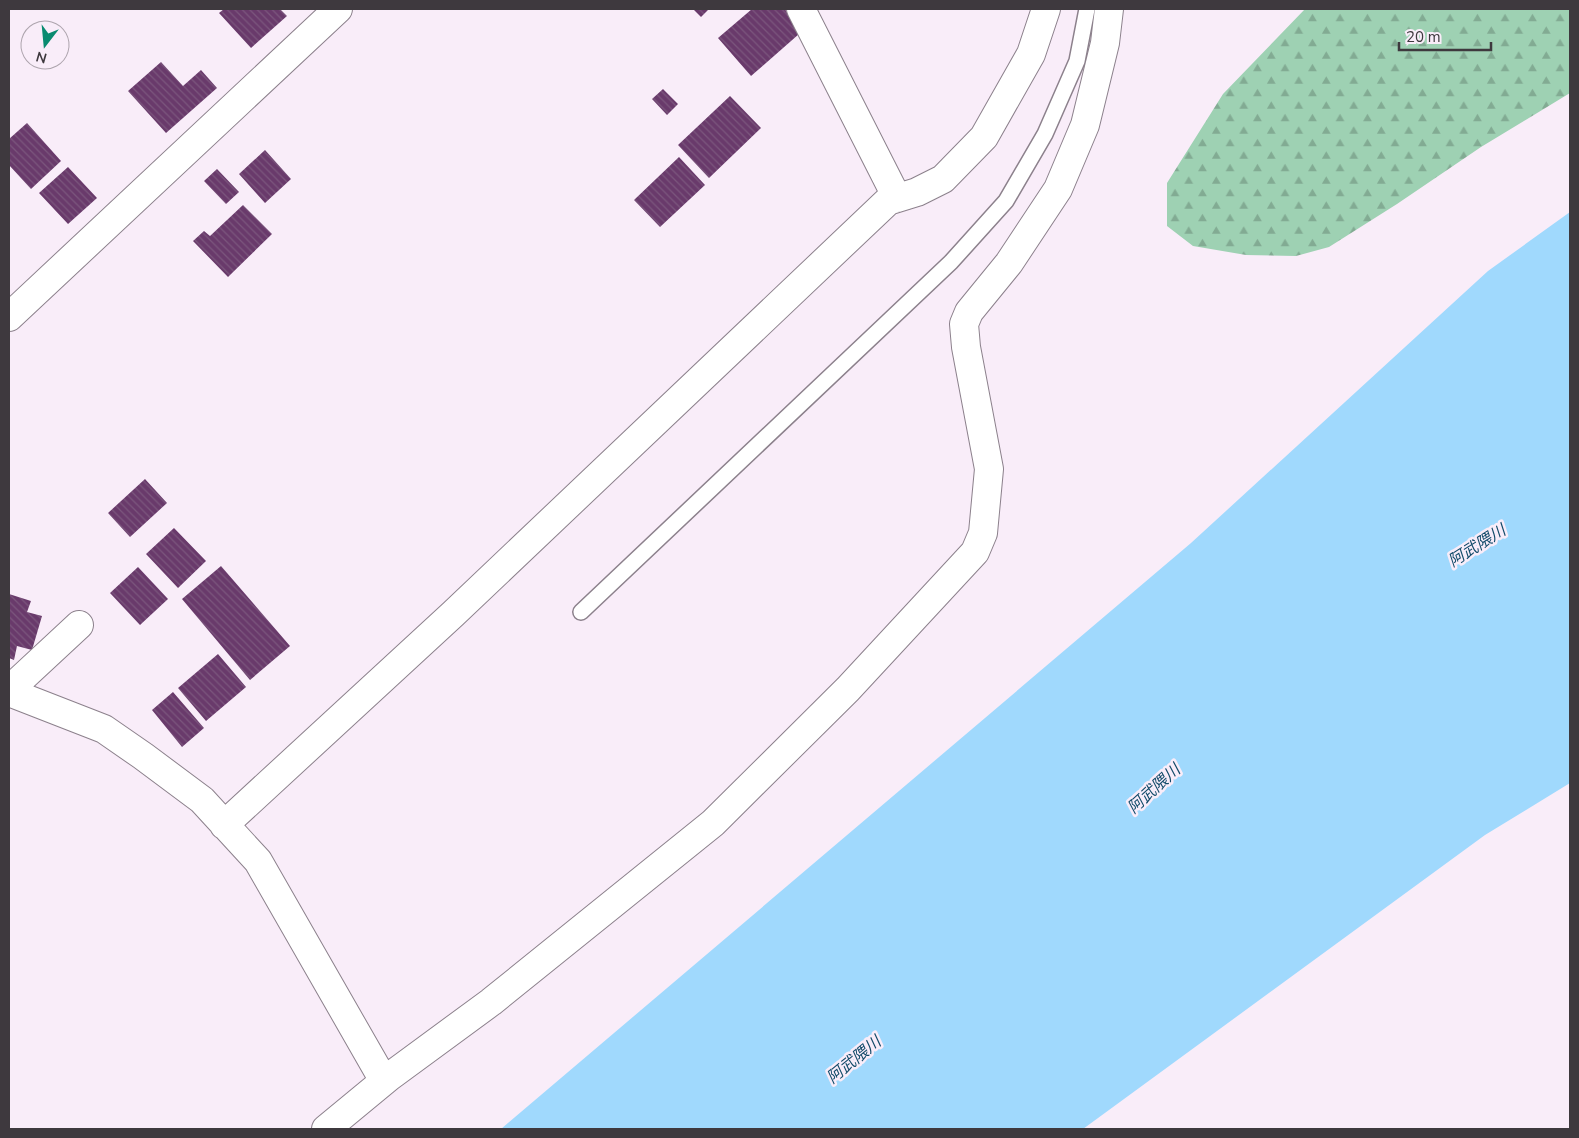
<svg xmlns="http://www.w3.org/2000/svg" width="1579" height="1138" viewBox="0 0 1579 1138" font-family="'Nunito Sans','Noto Sans JP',sans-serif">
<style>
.forest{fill:url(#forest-firs)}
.water{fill:#a0d9fd}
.building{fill:url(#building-back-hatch)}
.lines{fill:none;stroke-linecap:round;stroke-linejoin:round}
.service-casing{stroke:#8c818c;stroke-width:18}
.minor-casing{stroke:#8c818c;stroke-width:30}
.tertiary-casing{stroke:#8c818c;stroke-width:30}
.service{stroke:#fff;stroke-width:15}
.minor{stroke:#fff;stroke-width:28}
.tertiary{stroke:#fff;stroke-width:28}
.labels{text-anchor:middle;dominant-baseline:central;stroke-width:5;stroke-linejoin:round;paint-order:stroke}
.water-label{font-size:16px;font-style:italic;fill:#114a69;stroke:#f9edf9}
</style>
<defs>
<pattern id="forest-firs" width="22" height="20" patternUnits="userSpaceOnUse" patternTransform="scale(1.25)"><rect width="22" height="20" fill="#9ed1b3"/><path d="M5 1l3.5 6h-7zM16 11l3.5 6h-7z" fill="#82ab93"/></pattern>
<pattern id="building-back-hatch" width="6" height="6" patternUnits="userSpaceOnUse" patternTransform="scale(1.25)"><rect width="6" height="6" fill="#693a6b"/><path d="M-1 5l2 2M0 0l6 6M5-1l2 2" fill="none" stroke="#7b567d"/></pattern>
</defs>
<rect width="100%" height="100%" fill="#f9edf9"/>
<!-- forest -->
<path class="forest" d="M1305 9H1570V93L1481 147 1397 204 1329 247 1296 256 1246 255 1193 246 1167 226V183L1223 94Z"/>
<!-- water -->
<path class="water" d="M1570 212V783L1485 835 1083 1129H501L1191 543 1488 271Z"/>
<!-- building -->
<path class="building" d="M224 9H280L287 16 251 48 219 13Z
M693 9H709L701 17Z
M752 9H785L799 34 751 76 718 38Z
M161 62 183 86 201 70 217 88 166 133 128 91Z
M663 89 678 104 667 115 652 99Z
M730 96 761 128 709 178 678 145Z
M27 123 61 161 31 189 9 165V139Z
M265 150 291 179 265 203 239 174Z
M679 157 705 185 660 227 634 200Z
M68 167 97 198 68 224 39 193Z
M217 169 239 192 226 204 204 181Z
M243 205 272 234 228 277 193 241 204 231 210 236Z
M145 479 167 503 130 537 108 513Z
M174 528 206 561 178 588 146 554Z
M221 566 290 646 250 680 182 599Z
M138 567 168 599 140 625 110 593Z
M9 594 31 601 27 612 42 616 32 650 17 646 14 660 9 658Z
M218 654 246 687 206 721 178 688Z
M173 692 204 728 182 747 152 710Z"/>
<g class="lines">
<defs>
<path id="service" d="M581 612 951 262 1006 201 1045 134 1077 61 1087 9"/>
<path id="minor" d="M801 9 897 198
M9 690 79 625
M9 692 104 729 143 756 202 800 258 861 384 1081
M224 825 453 614 888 201 917 192 943 179 984 137 1031 54 1046 9
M326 1129 389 1077 491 1002 713 823 848 689 975 552 983 533 989 469 966 347 964 324 969 312 1009 263 1058 189 1085 125 1105 43 1109 9"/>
<path id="tertiary" d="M9 317 338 9"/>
</defs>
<!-- service casing -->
<use href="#service" class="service-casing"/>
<!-- minor casing -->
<use href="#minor" class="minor-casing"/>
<!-- tertiary casing -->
<use href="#tertiary" class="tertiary-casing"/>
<!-- service -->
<use href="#service" class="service"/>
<!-- minor -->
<use href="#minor" class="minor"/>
<!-- tertiary -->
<use href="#tertiary" class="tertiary"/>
</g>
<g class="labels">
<!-- water labels -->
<g class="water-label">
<text transform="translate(1477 546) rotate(-32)">阿武隈川</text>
<text transform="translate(1154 789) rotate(-42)">阿武隈川</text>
<text transform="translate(854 1060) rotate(-39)">阿武隈川</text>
</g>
</g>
<!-- border -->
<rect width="1579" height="1138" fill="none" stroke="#3e393e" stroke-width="20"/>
<!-- north arrow -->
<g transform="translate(45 45) rotate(196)"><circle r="24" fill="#f9edf9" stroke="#aea5ae"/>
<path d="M0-4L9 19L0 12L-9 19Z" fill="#098b70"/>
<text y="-8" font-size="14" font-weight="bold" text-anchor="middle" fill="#3e393e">N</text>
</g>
<!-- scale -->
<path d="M1399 42v8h92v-8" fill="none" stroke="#3e393e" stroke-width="2.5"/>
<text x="1406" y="42" font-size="15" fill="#3e393e" stroke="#f9edf9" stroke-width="4" paint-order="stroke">20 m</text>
</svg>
